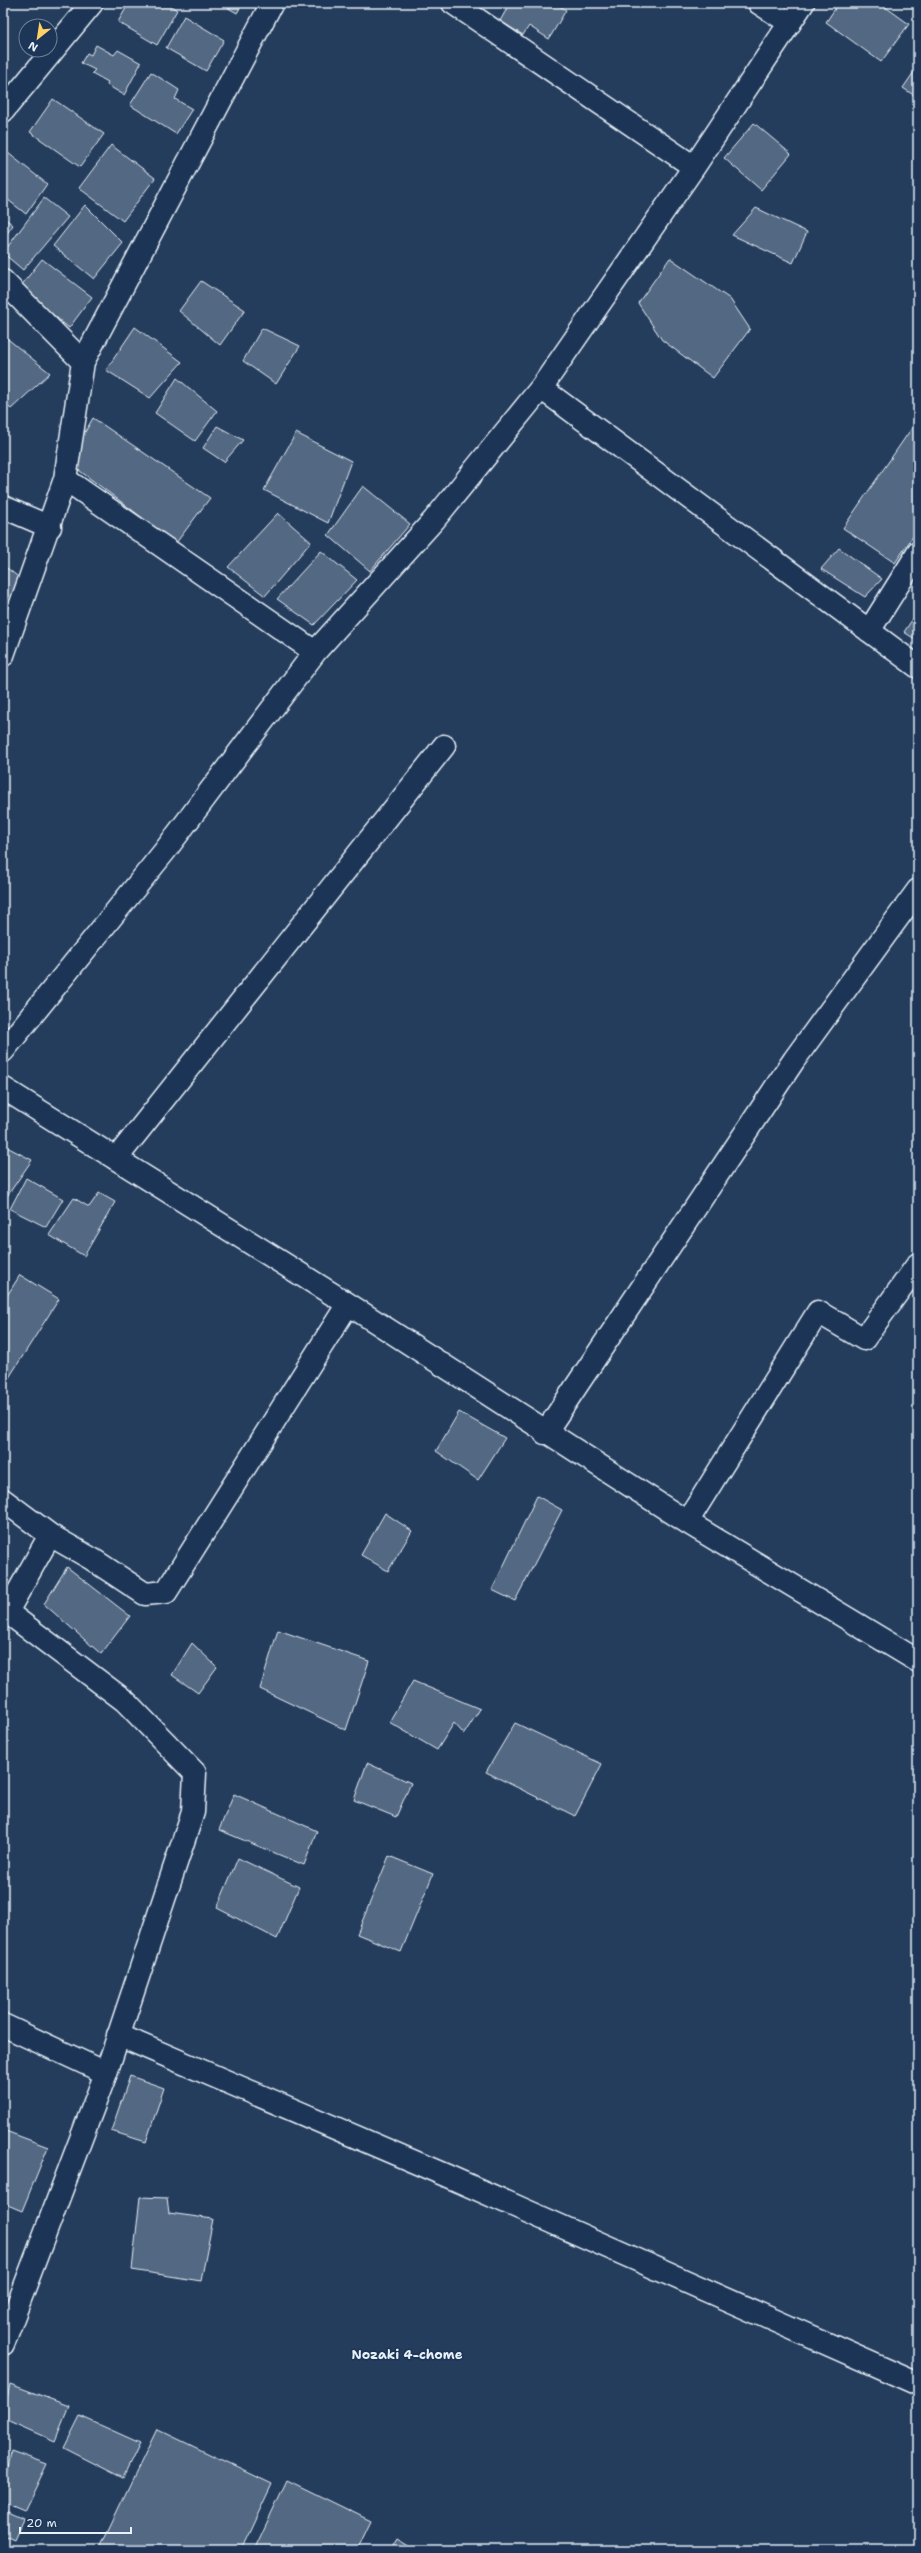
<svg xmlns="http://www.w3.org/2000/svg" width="921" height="2553" viewBox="0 0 921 2553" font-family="'Shantell Sans',sans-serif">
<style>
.building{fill:#536782;stroke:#e8f1f8}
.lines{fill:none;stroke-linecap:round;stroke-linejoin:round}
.minor-casing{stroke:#e8f1f8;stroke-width:25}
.minor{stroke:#1d3557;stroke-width:22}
.labels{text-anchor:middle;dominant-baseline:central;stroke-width:3.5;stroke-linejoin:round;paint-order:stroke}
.neighbourhood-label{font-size:13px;font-weight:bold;fill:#e8f1f8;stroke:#1d3557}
</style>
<rect width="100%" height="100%" fill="#253d5d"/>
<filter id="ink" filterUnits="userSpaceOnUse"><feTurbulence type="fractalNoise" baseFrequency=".025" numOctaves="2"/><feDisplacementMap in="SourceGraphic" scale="8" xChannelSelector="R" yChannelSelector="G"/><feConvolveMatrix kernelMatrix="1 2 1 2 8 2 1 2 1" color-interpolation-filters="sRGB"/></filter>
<g filter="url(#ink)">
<!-- building -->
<path class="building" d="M129 3H140L148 8 152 3 160 6 161 3H166L177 10 157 45 118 22Z
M220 3H249L248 6 243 3 237 13Z
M510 3H555L566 10 549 39 529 26 523 35 500 21Z
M839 3H880L909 24 881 62 826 22Z
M184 16 224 40 206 71 166 48Z
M96 45 114 55 118 50 141 63 124 95 107 85 108 82 92 73 95 70 81 63 87 53 91 55Z
M918 66V98L903 88Z
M151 72 179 90 175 99 192 109 176 134 130 105Z
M53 99 104 134 80 167 30 132Z
M754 123 791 154 761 190 724 158Z
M111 145 155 178 123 221 79 188Z
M3 149 47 184 26 214 3 196Z
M44 198 68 217 23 270 3 253Z
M85 205 123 243 94 279 53 246Z
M756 208 807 232 793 263 732 235Z
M3 217 13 225 3 239Z
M670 258 730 299 750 329 713 378 662 340 638 303Z
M42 259 92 297 69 328 20 287Z
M201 281 245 310 220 345 179 311Z
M135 327 182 362 150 398 106 370Z
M262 328 300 346 276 384 243 361Z
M4 336 50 373 11 409 3 402Z
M177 378 217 411 195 441 155 413Z
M93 418 210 498 176 543 68 462Z
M918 419V529L895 563 843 528Z
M217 426 243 440 224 462 203 448Z
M296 433 351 461 328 523 264 490Z
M363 486 410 524 370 571 328 535Z
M278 513 311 542 265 596 228 567Z
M839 548 882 579 865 597 821 569Z
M321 551 357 580 314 625 277 599Z
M3 565 26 583 3 612Z
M918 611V641L904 632Z
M3 1145 32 1160 3 1202Z
M26 1178 63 1199 46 1227 10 1209Z
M99 1193 115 1202 84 1256 49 1235 74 1198 89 1207Z
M20 1275 59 1299 3 1387V1302Z
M459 1412 505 1438 478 1480 436 1451Z
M537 1496 562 1510 515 1601 492 1590Z
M385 1513 412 1531 388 1571 361 1555Z
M67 1567 130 1616 101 1654 44 1604Z
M278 1630 369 1661 346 1730 260 1689Z
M192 1643 217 1667 198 1693 172 1675Z
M413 1681 480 1709 464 1734 454 1723 437 1750 389 1722Z
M515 1723 602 1764 575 1816 486 1772Z
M367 1763 411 1783 396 1817 354 1800Z
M234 1794 317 1831 304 1865 219 1830Z
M389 1856 433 1874 401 1952 357 1934Z
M238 1858 299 1887 277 1939 217 1908Z
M130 2076 164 2088 146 2142 111 2131Z
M3 2130 48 2147 22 2211 3 2203Z
M140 2197 167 2198 169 2213 213 2219 201 2281 132 2270Z
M10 2384 69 2406 55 2441 3 2418Z
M80 2416 140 2443 123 2478 64 2448Z
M157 2429 272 2484 241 2550H99Z
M11 2451 47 2464 24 2512 3 2503V2480L6 2481Z
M287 2480 371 2521 357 2550H254Z
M3 2511 23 2520 14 2540 3 2535Z
M398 2538 418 2550H391Z"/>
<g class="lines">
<defs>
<path id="minor" d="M453 3 694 167
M759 3 790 23
M3 111 92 3
M3 281 83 362
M541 388 918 667
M65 479 315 652
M3 507 50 527
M869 631 918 553
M3 655 65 479 83 362 272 3
M3 1051 164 852 315 652 434 520 541 388 694 167 803 3
M3 1088 348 1304 687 1522 918 1661
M116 1159 444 746
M545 1433 794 1060 918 890
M3 1500 50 1535
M687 1522 818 1312 864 1339 918 1264
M3 2025 106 2073
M118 2035 445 2175 918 2384
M3 2344 106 2073 193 1812 195 1773 125 1701 7 1612 50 1535 92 1559 145 1594 166 1592 348 1304"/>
</defs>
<!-- minor casing -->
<use href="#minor" class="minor-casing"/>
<!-- minor -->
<use href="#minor" class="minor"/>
</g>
</g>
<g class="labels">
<!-- neighbourhood labels -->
<g class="neighbourhood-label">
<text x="407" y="2354">Nozaki 4-chome</text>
</g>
</g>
<!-- margin -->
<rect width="921" height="2553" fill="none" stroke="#1d3557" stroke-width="16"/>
<rect x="8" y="8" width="905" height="2537" fill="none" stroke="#e8f1f8" stroke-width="1.5" filter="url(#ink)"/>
<!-- north arrow -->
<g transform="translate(38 38) rotate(210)"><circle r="19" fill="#1d3557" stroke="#6e8097"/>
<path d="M0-3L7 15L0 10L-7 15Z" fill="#ffd166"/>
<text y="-6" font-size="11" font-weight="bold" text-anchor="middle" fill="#e8f1f8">N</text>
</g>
<!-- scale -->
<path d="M20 2527v6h111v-6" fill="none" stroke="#e8f1f8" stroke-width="2"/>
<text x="26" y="2527" font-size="12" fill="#e8f1f8" stroke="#1d3557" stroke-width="3" paint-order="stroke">20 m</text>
</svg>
